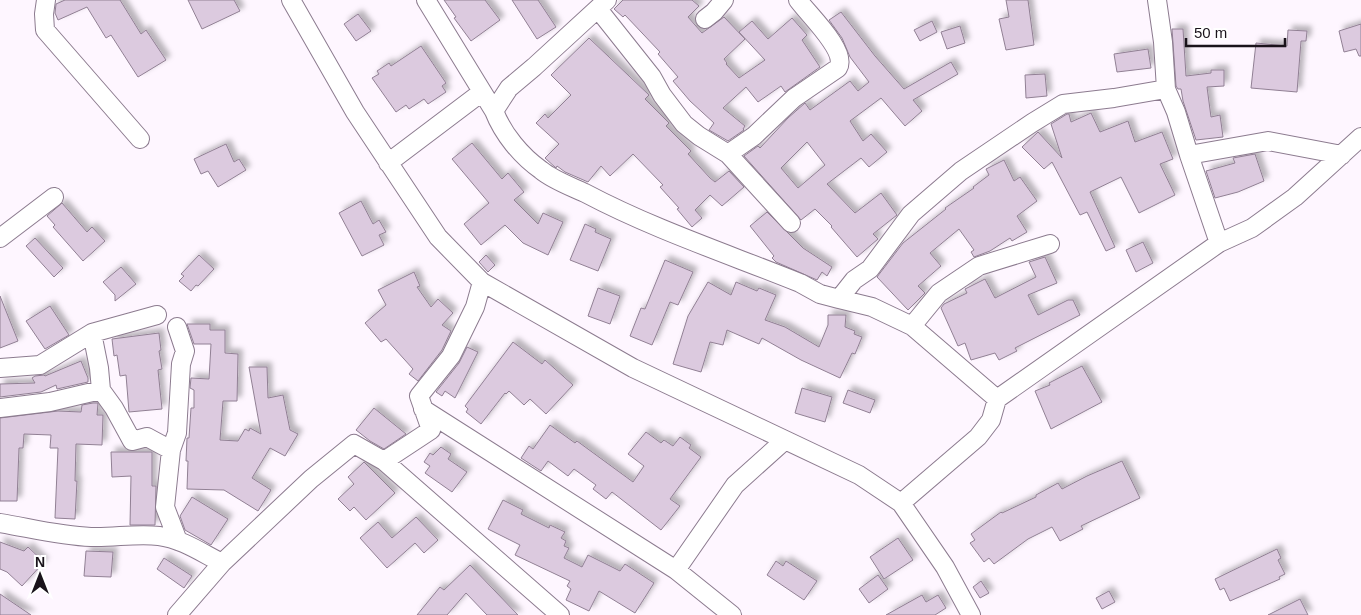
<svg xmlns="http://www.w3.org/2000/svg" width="1361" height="615" viewBox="0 0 1361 615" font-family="Helvetica,sans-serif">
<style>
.building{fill:#dccadf;stroke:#918094;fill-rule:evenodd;filter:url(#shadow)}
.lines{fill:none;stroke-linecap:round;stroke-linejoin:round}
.minor-casing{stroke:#8c7b8f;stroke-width:20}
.minor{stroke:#fff;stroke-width:18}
</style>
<defs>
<filter id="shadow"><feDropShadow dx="4.5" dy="-4.5" stdDeviation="2.5" flood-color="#0004"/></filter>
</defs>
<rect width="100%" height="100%" fill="#fef6ff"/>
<!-- building -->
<path class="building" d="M65 0H120L141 34 146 30 166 60 138 77 111 35 106 38 87 7 58 20 55 13 56 4Z
M188 0H234L240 11 202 29Z
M444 0H485L500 20 471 41 454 18 456 17Z
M512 0H538L556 27 537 39Z
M623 0H692L699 6 688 17 702 33 724 17 745 39 724 59 727 63 726 64 739 78 765 60 739 32 752 21 768 39 792 18 807 35 802 40 820 67 785 92 781 86 758 102 746 87 723 108 745 126 743 129 744 130 728 141 709 130 714 123 690 101 673 81 678 77 658 54 660 52 625 15 623 17 614 9Z
M1006 0H1028L1034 45 1006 50 999 19 1009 17Z
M841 12 875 56 904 89 951 62 958 74 913 100 922 111 905 126 881 98 850 121 863 141 871 134 887 152 869 167 861 158 827 184 855 213 881 193 897 215 873 234 878 239 857 257 831 227 832 226 815 209 801 220 744 156 758 146 760 148 788 118 805 103 810 110 850 81 858 91 869 82 850 57 842 38 829 20ZM807 142 825 165 798 188 781 168Z
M358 14 371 31 356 41 344 24Z
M932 21 937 32 920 41 914 30Z
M1361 24V56H1359L1356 49 1344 52 1339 31Z
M960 26 965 43 947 49 941 32Z
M1172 29H1183L1186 76 1211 73V70H1224V86L1207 87 1211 117 1220 115 1223 137 1196 140 1183 101 1181 89H1178L1176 86Z
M1288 30 1307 31 1306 41H1301L1297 92 1251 88 1256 43 1287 46Z
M589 38 649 95 645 99 669 123 666 126 691 151 688 154 710 178 715 182 729 171 744 187 722 206 710 195 695 210 702 218 692 227 677 209 679 208 660 187 663 185 633 154 610 176 601 166 588 182 565 172 557 166 556 168 545 158 559 144 536 123 545 114 548 118 571 95 551 75Z
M421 46 446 83 442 86 446 92 428 104 424 99 409 109 406 105 396 112 372 78 379 74 377 71 389 63 391 66Z
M1148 49 1151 68 1117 72 1114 54Z
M1045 74 1047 96 1026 98 1025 75Z
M1091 113 1100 132 1128 121 1135 142 1162 132 1173 159 1160 164 1175 195 1139 213 1121 177 1090 192 1115 247 1106 251 1087 212 1080 215 1052 162 1044 169 1022 147 1038 132 1062 158 1051 124 1067 114H1069L1071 122Z
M472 143 502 179 508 173 524 192 514 200 538 224 543 213 563 222 548 255 523 243 505 225 481 245 464 224 489 203 452 159Z
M226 144 234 162 239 159 246 170 218 187 208 171 201 174 194 159Z
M1255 154 1264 181 1238 192 1215 198 1206 171 1235 163 1233 158Z
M1004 160 1014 181 1020 177 1037 201 1017 216 1027 232 1012 241 1010 238 990 251 974 257 971 252 974 250 959 229 930 253 941 266 918 286 925 293 908 310 877 277 903 243 946 209 945 208 974 188 973 187 989 175 986 169Z
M361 201 373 224 379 220 386 232 379 235 384 245 362 256 339 213Z
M62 203 87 232 92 227 105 241 83 261 53 227 55 225 47 216Z
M767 212 803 248 832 267 827 276 822 272 817 280 776 262 772 258 774 256 750 226Z
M585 224 596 229 595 232 611 239 598 271 570 260Z
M35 238 63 268 54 277 26 246Z
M1143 242 1153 263 1136 272 1126 250Z
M199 255 214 269 198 286 196 285 191 291 179 281 184 276 181 274Z
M486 255 495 265 488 272 479 262Z
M1045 257 1057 283 1028 295 1038 315 1068 300H1073L1080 315 1015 348 1017 351 999 360 995 353 971 360 965 343 958 346 941 308 944 304 967 293 965 289 985 279 995 298 1036 277 1029 262Z
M665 260 693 272 678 305 670 302 652 345 630 336 641 308 645 309Z
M121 267 136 284 115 301V295L103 282Z
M414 272 420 286 417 287 431 307 438 299 453 313 442 325 451 331 442 350 418 381 409 374 413 369 386 339 381 342 365 323 386 305 378 290Z
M708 282 731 295 736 282 757 291 759 288 776 295 765 320 785 327 819 347 828 325V315H846L845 327 855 331 854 334 862 337 855 354 852 353 840 378 801 360 762 338 759 344 727 330 723 345 710 342 701 372 673 364 688 316Z
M598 288 620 296 610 324 588 316Z
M0 296 18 341 0 348Z
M50 306 69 335 45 349 26 321Z
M187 324H210V330H225V353L238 354 237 401H223L220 440 238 441 245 429 249 431 250 428 261 434 249 367H267L268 398 283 395 290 430 298 434 285 456 270 448 252 478 271 490 258 511 224 490 187 489 188 461H186L187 438H189L191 408H194V390L190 388 191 378 209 379 211 344H194Z
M159 333 161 350 159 351 162 369 158 370 162 409 129 412 126 375 120 376 117 355 114 356 112 339Z
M513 342 542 364 545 360 573 385 546 414 530 399 524 405 509 391 506 394 505 393 481 424 466 412 468 409 465 406Z
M467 347 478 352 455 398 445 391 442 396 436 392 459 363Z
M81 361 88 378V382L57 389 56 385 41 392 0 397V384L35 383 32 378 35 376 44 375 45 376Z
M1082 366 1102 402 1051 429 1035 391 1050 385 1049 383Z
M802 388 832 397 825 422 795 413Z
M848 390 875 400 870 413 843 403Z
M93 403H98L97 415H103L102 445 76 444 75 481H77L75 519 55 518 58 448H50L51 435 24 434 23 448H19L17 501H0V418L58 411 81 412 82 405Z
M374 408 406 434 384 449 370 441 356 430Z
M550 425 575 443 577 441 633 482 644 466 628 454 646 432 661 443 664 440 673 446 680 437 691 445 689 448 701 457 670 499 680 506 661 530 612 492 606 499 593 489 596 485 574 469 568 476 548 461 541 471 521 458 529 446 533 449Z
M441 447 451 454 448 459 467 472 452 492 425 473 430 466 424 462 430 453 433 455Z
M111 452H152V486H156L155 525H130L131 476 112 477Z
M1122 461 1140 498 1081 526 1083 529 1060 541 1052 527 1028 539 994 564 989 558 984 562 970 543 975 540 971 534 1001 512 1002 513 1036 497V495L1058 483 1062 489 1087 476Z
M364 462 395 493 366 520 354 507 350 511 338 499 354 484 348 477Z
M192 497 228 519 211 545 185 530 180 516Z
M503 500 523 510 521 514 549 528 550 525 565 532 561 538 566 541 564 546 569 548 564 558 582 567 588 555 620 571 625 564 654 583 635 613 599 591 589 611 566 600 571 589 567 586 570 581 515 555 520 545 488 529Z
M416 517 438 540 424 553 415 543 387 568 360 538 378 522 392 538Z
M898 538 913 560 884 579 870 557Z
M0 542 24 551 28 547 44 562 22 586 7 572 0 569Z
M1277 549 1281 558 1278 560 1285 574 1279 577 1280 579 1230 601 1224 588 1220 590 1215 579Z
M86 551 113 552 111 577 84 576Z
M164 558 192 576 184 588 157 569Z
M776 561 783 566 786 561 817 581 804 600 767 575Z
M470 565 518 615H487L466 593 447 615H417L440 587 444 590Z
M878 575 888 589 869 603 859 589Z
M981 581 989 593 980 598 973 587Z
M1109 591 1115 602 1102 609 1096 598Z
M0 594 31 615H0Z
M922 595 926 602 938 595 946 608 935 615H886Z
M1300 599 1308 615H1268Z"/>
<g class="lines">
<defs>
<path id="minor" d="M46 0 44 14 45 30 140 139
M291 0 355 112 438 237 482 282 633 368 859 475 901 503 945 567 971 615
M426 0 494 111C503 134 521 156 541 170 553 180 570 186 585 193 653 229 728 254 800 283L820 294 839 299 854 280 870 269 911 214 961 171 1032 123 1063 104 1114 98 1166 89
M1157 0 1163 42 1166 89 1176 112 1189 155 1219 243
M598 9 652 77 662 95 684 124 699 136 728 154 791 223
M705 19 714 12 724 0
M494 111 509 88 534 67 607 0
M728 154 754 136 794 98 838 68C848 51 808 14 798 0
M1189 155 1268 141 1342 155
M388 163 482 92
M0 238 54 197
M839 299 872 307 912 326 997 399 991 420 978 437 901 503
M912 326 939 293 979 266 1050 244
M92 333 99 368 101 390 114 408 132 441 147 437 171 450 165 507 178 541
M0 368 40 365 92 333 157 315
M997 399 1219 243 1252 228 1295 197 1361 137
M0 408 50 402 101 390
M423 409 676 570 732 615
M171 450 177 433 181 364 185 351 177 327
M384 461 560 615
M0 523C30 528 60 536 91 537 113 538 137 533 159 536 182 539 202 553 222 563
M676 570 735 485 785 440
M177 615 222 563 311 479 354 444 384 461 431 430 419 396 451 356 475 307 482 282"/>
</defs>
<!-- minor casing -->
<use href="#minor" class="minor-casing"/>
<!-- minor -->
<use href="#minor" class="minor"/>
</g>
<!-- north arrow -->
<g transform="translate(40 575)" stroke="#ffffff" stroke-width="4" paint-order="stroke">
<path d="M0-4L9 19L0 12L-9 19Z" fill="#1a131b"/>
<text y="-8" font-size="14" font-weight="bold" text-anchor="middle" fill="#1a131b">N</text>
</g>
<!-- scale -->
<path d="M1186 38v8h99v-8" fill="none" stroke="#1a131b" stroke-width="2.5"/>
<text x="1194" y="38" font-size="15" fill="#1a131b" stroke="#ffffff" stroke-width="4" paint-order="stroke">50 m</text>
</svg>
